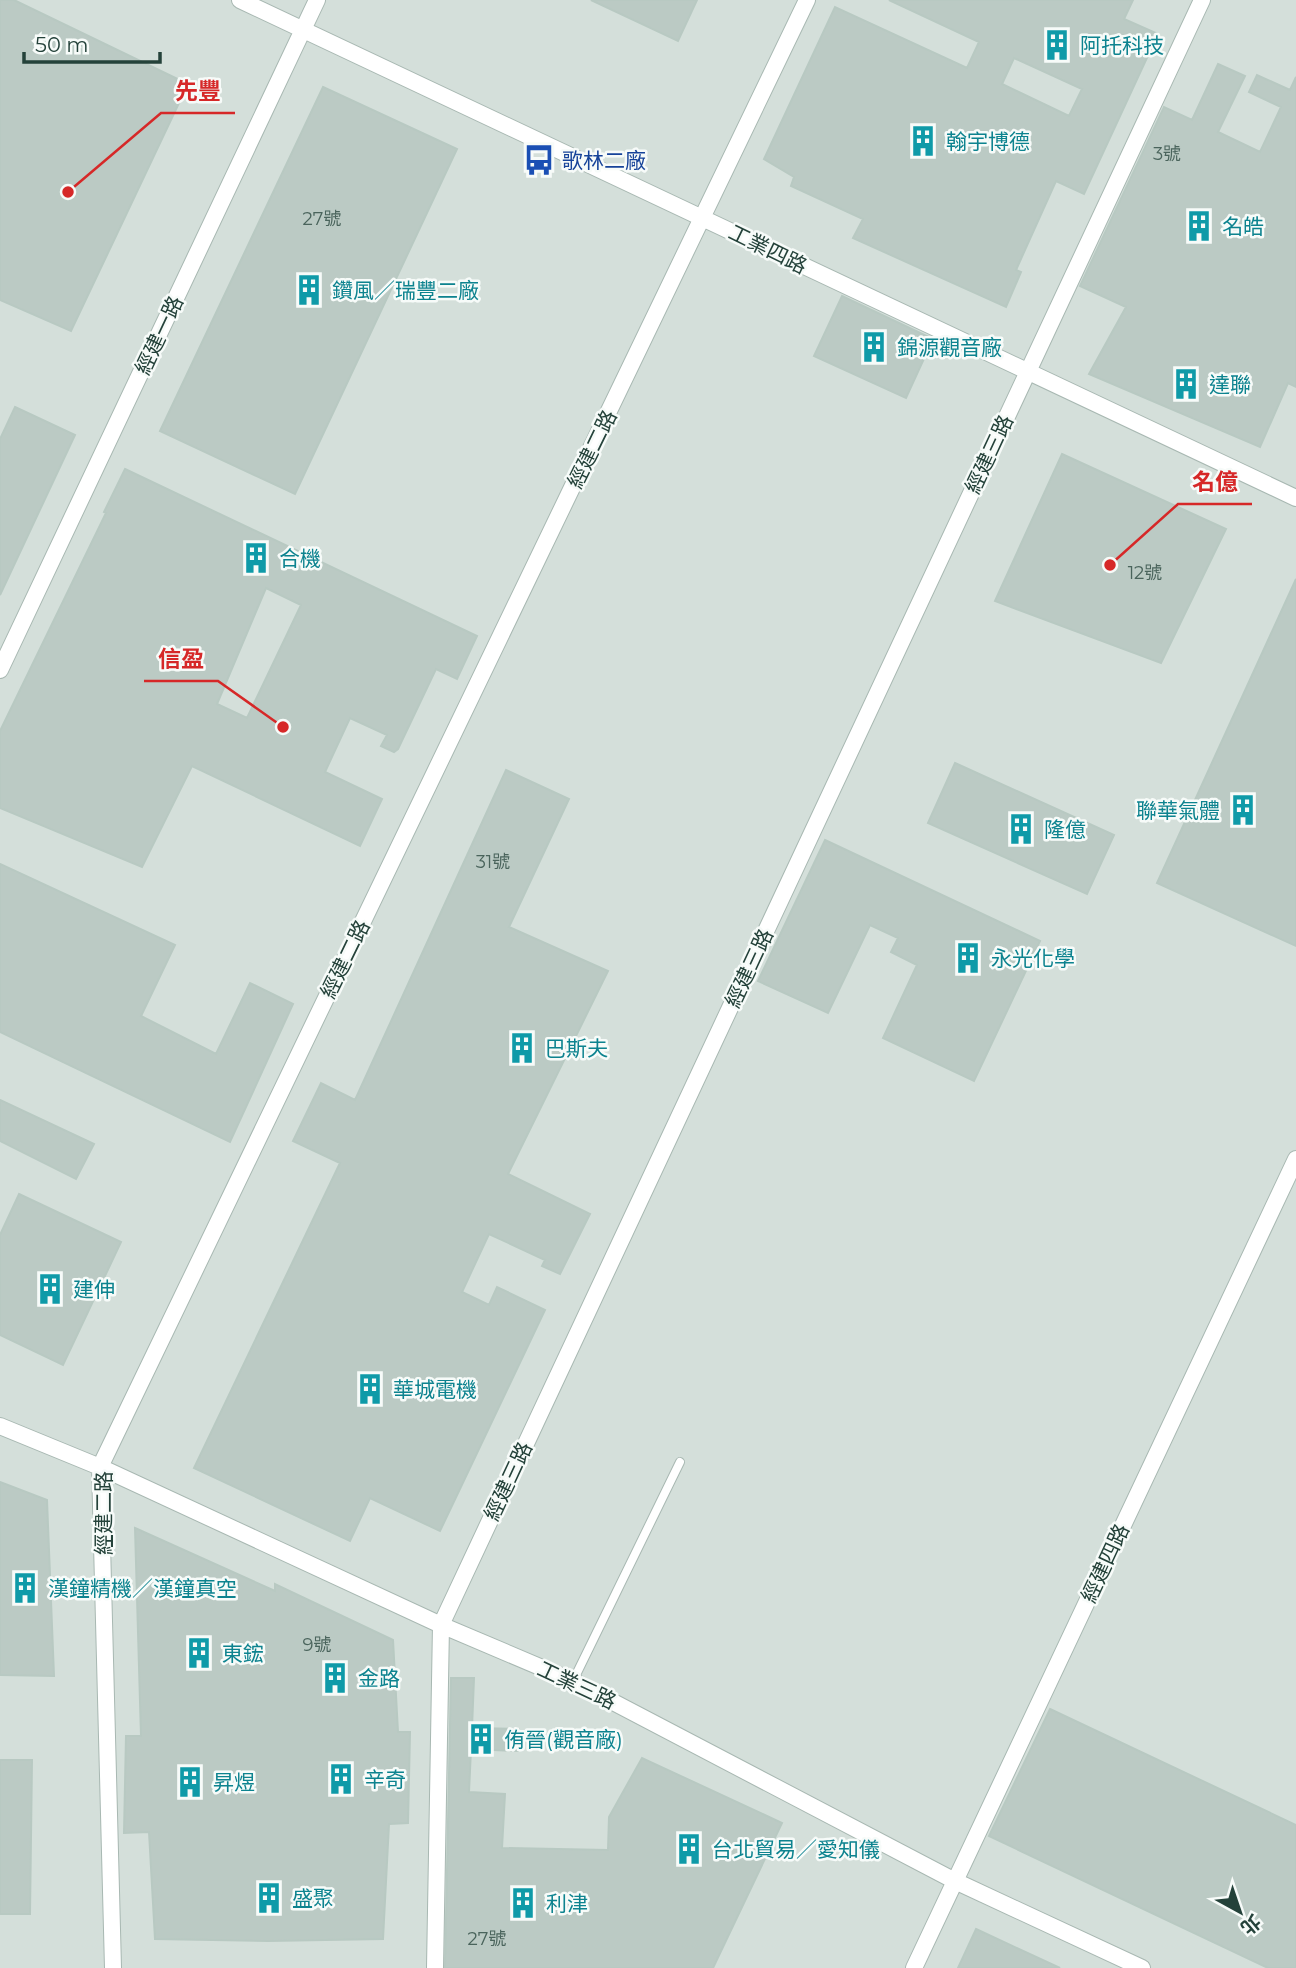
<svg xmlns="http://www.w3.org/2000/svg" width="1296" height="1968" viewBox="0 0 1296 1968" font-family="Montserrat,'Noto Sans TC',sans-serif">
<style>
.built{fill:#d4dfda}
.building{fill:#bbcac4;stroke:#b8c9c2;stroke-width:2;fill-rule:evenodd}
.lines{fill:none;stroke-linecap:round;stroke-linejoin:round}
.service-casing{stroke:#a8b8b2;stroke-width:10}
.minor-casing{stroke:#a8b8b2;stroke-width:18}
.service{stroke:#fff;stroke-width:8}
.minor{stroke:#fff;stroke-width:16}
.labels{text-anchor:middle;dominant-baseline:central;stroke-width:5;stroke-linejoin:round;paint-order:stroke}
.number-label{font-size:18px;fill:#4a645c}
.culture-label{font-size:21px;fill:#0d838f;stroke:#f7fbf9;text-anchor:start}
.transit-label{font-size:21px;fill:#164399;stroke:#f7fbf9;text-anchor:start}
.street-label{font-size:21px;fill:#24423a;stroke:#f7fbf9}
.leader{fill:none;stroke:#d62828;stroke-width:2.5}
.callout-dot{fill:#d62828;stroke:#f7fbf9;stroke-width:2.5}
.callout-label{font-size:23px;text-anchor:middle;font-weight:bold;fill:#d62828;stroke:#f7fbf9;stroke-width:5;stroke-linejoin:round;paint-order:stroke}
</style>
<rect width="100%" height="100%" fill="#e6efeb"/>
<!-- built -->
<path class="built" d="M0 0H1296V1968H0Z"/>
<!-- building -->
<path class="building" d="M0 0H14L188 84 71 331 0 300Z
M591 0H697L678 41Z
M889 0H1133L1124 19 1158 34 1084 194 1056 181 1016 270 1021 272 1006 307 853 238 863 219 791 186 794 177 764 159 835 7 967 68 979 42ZM1014 58 1082 89 1069 116 1002 84Z
M1218 64 1245 76 1218 132 1260 152 1281 107 1249 92 1257 75 1290 90 1296 77V387L1288 383 1260 447 1089 374 1126 307 1080 286 1164 107 1192 120Z
M323 87 457 149 295 494 160 431Z
M842 296 933 339 906 398 814 356Z
M15 407 75 435 0 595V439Z
M1062 454 1226 529 1161 663 995 601Z
M125 469 477 636 457 679 436 669 398 749 394 752 381 746 387 735 350 718 325 772 382 799 360 846 192 766 142 867 0 808V731L106 513 104 512ZM266 588 301 605 247 718 217 704Z
M1296 579V946L1157 883Z
M955 763 1114 835 1087 894 928 823Z
M506 770 569 799 509 927 608 971 508 1174 590 1214 560 1274 542 1266 545 1260 489 1234 462 1292 489 1305 497 1287 545 1310 440 1531 370 1498 350 1541 194 1468 340 1163 293 1141 321 1083 355 1100Z
M825 840 1040 941 974 1081 883 1038 917 965 891 952 898 938 870 925 828 1013 758 981Z
M0 864 175 945 141 1016 216 1054 250 983 293 1004 230 1142 0 1032Z
M0 1100 94 1144 76 1179 0 1141Z
M19 1194 121 1242 63 1365 0 1335V1235Z
M0 1482 47 1500 54 1676 0 1675Z
M135 1528 275 1591V1584L393 1640 398 1732H410L408 1823 389 1824 383 1939 268 1941 155 1939 149 1832 124 1833 126 1736H141Z
M451 1678H474L472 1728 519 1729 518 1751 471 1749 469 1792 505 1794 502 1848 608 1850 609 1817 642 1758 782 1823 713 1968H445Z
M1050 1709 1296 1825V1968H1268L989 1836Z
M0 1760H32L30 1914H0Z
M976 1929 1060 1968H958Z"/>
<g class="lines">
<defs>
<path id="service" d="M573 1681 680 1462"/>
<path id="minor" d="M240 0 1296 498
M0 670 317 0
M0 1426 100 1467 441 1625 573 1681 955 1881 1142 1968
M113 1968 100 1467 807 0
M435 1968 441 1625 1202 0
M914 1968 1296 1159"/>
</defs>
<!-- service casing -->
<use href="#service" class="service-casing"/>
<!-- minor casing -->
<use href="#minor" class="minor-casing"/>
<!-- service -->
<use href="#service" class="service"/>
<!-- minor -->
<use href="#minor" class="minor"/>
</g>
<!-- icons -->
<defs>
<symbol id="building-bare" viewBox="-9 -9 18 18"><path d="M-4-6H4V6H1V3H-1V6H-4ZM-2.5-4.3h1.7v1.8h-1.7ZM.8-4.3h1.7v1.8H.8ZM-2.5-1h1.7V.8h-1.7ZM.8-1h1.7V.8H.8Z" fill="#0f9aa8" stroke="#f7fbf9" stroke-width="2.5" paint-order="stroke"/></symbol>
<symbol id="bus-bare" viewBox="-9 -9 18 18"><path d="M-5-6H5V4H4V6H2V4H-2V6H-4V4H-5ZM-3.5-4V0h7V-4ZM-3.5 1.2v1.5H-2V1.2ZM2 1.2v1.5H3.5V1.2Z" fill="#1a4fb4" stroke="#f7fbf9" stroke-width="2.5" paint-order="stroke"/></symbol>
</defs>
<g fill-rule="evenodd">
<use href="#building-bare" x="1035" y="23" width="44" height="44"/>
<use href="#building-bare" x="901" y="119" width="44" height="44"/>
<use href="#bus-bare" x="517" y="138" width="44" height="44"/>
<use href="#building-bare" x="1177" y="204" width="44" height="44"/>
<use href="#building-bare" x="287" y="268" width="44" height="44"/>
<use href="#building-bare" x="852" y="325" width="44" height="44"/>
<use href="#building-bare" x="1164" y="362" width="44" height="44"/>
<use href="#building-bare" x="234" y="536" width="44" height="44"/>
<use href="#building-bare" x="1221" y="788" width="44" height="44"/>
<use href="#building-bare" x="999" y="807" width="44" height="44"/>
<use href="#building-bare" x="946" y="936" width="44" height="44"/>
<use href="#building-bare" x="500" y="1026" width="44" height="44"/>
<use href="#building-bare" x="28" y="1267" width="44" height="44"/>
<use href="#building-bare" x="348" y="1367" width="44" height="44"/>
<use href="#building-bare" x="3" y="1566" width="44" height="44"/>
<use href="#building-bare" x="177" y="1631" width="44" height="44"/>
<use href="#building-bare" x="313" y="1656" width="44" height="44"/>
<use href="#building-bare" x="459" y="1717" width="44" height="44"/>
<use href="#building-bare" x="319" y="1757" width="44" height="44"/>
<use href="#building-bare" x="168" y="1760" width="44" height="44"/>
<use href="#building-bare" x="667" y="1827" width="44" height="44"/>
<use href="#building-bare" x="247" y="1876" width="44" height="44"/>
<use href="#building-bare" x="501" y="1881" width="44" height="44"/>
</g>
<g class="labels">
<!-- number labels -->
<g class="number-label">
<text x="1167" y="154">3號</text>
<text x="322" y="219">27號</text>
<text x="1145" y="573">12號</text>
<text x="493" y="862">31號</text>
<text x="317" y="1645">9號</text>
<text x="487" y="1939">27號</text>
</g>
<!-- culture labels -->
<g class="culture-label">
<text x="1080" y="45">阿托科技</text>
<text x="946" y="141">翰宇博德</text>
<text x="1222" y="226">名皓</text>
<text x="332" y="290">鑽風／瑞豐二廠</text>
<text x="897" y="347">錦源觀音廠</text>
<text x="1209" y="384">達聯</text>
<text x="279" y="558">合機</text>
<text x="1220" y="810" text-anchor="end">聯華氣體</text>
<text x="1044" y="829">隆億</text>
<text x="991" y="958">永光化學</text>
<text x="545" y="1048">巴斯夫</text>
<text x="73" y="1289">建伸</text>
<text x="393" y="1389">華城電機</text>
<text x="48" y="1588">漢鐘精機／漢鐘真空</text>
<text x="222" y="1653">東鋐</text>
<text x="358" y="1678">金路</text>
<text x="504" y="1739">侑晉(觀音廠)</text>
<text x="364" y="1779">辛奇</text>
<text x="213" y="1782">昇煜</text>
<text x="712" y="1849">台北貿易／愛知儀</text>
<text x="292" y="1898">盛聚</text>
<text x="546" y="1903">利津</text>
</g>
<!-- transit labels -->
<g class="transit-label">
<text x="562" y="160">歌林二廠</text>
</g>
<!-- street labels -->
<g class="street-label">
<text transform="translate(768 249) rotate(26)">工業四路</text>
<text transform="translate(159 335) rotate(-65)">經建一路</text>
<text transform="translate(592 449) rotate(-64)">經建二路</text>
<text transform="translate(989 454) rotate(-65)">經建三路</text>
<text transform="translate(345 959) rotate(-64)">經建二路</text>
<text transform="translate(749 968) rotate(-65)">經建三路</text>
<text transform="translate(508 1481) rotate(-65)">經建三路</text>
<text transform="translate(103 1513) rotate(-90)">經建二路</text>
<text transform="translate(1105 1563) rotate(-65)">經建四路</text>
<text transform="translate(577 1685) rotate(25)">工業三路</text>
</g>
</g>
<!-- callouts -->
<path class="leader" d="M68 192L161 113H235M1110 565L1178 504H1252M283 727L218 681H144"/>
<g class="callout-dot">
<circle cx="68" cy="192" r="7"/>
<circle cx="1110" cy="565" r="7"/>
<circle cx="283" cy="727" r="7"/>
</g>
<g class="callout-label">
<text x="198" y="99">先豐</text>
<text x="1215" y="490">名億</text>
<text x="181" y="667">信盈</text>
</g>
<!-- north arrow -->
<g transform="translate(1240 1912) rotate(140)" stroke="#f7fbf9" stroke-width="5" paint-order="stroke">
<path d="M0-5L12 26L0 18L-12 26Z" fill="#24423a"/>
<text y="-10" font-size="19" font-weight="bold" text-anchor="middle" fill="#24423a">北</text>
</g>
<!-- scale -->
<path d="M24 52v10h136v-10" fill="none" stroke="#24423a" stroke-width="3.5"/>
<text x="35" y="52" font-size="21" fill="#24423a" stroke="#f7fbf9" stroke-width="5" paint-order="stroke">50 m</text>
</svg>
